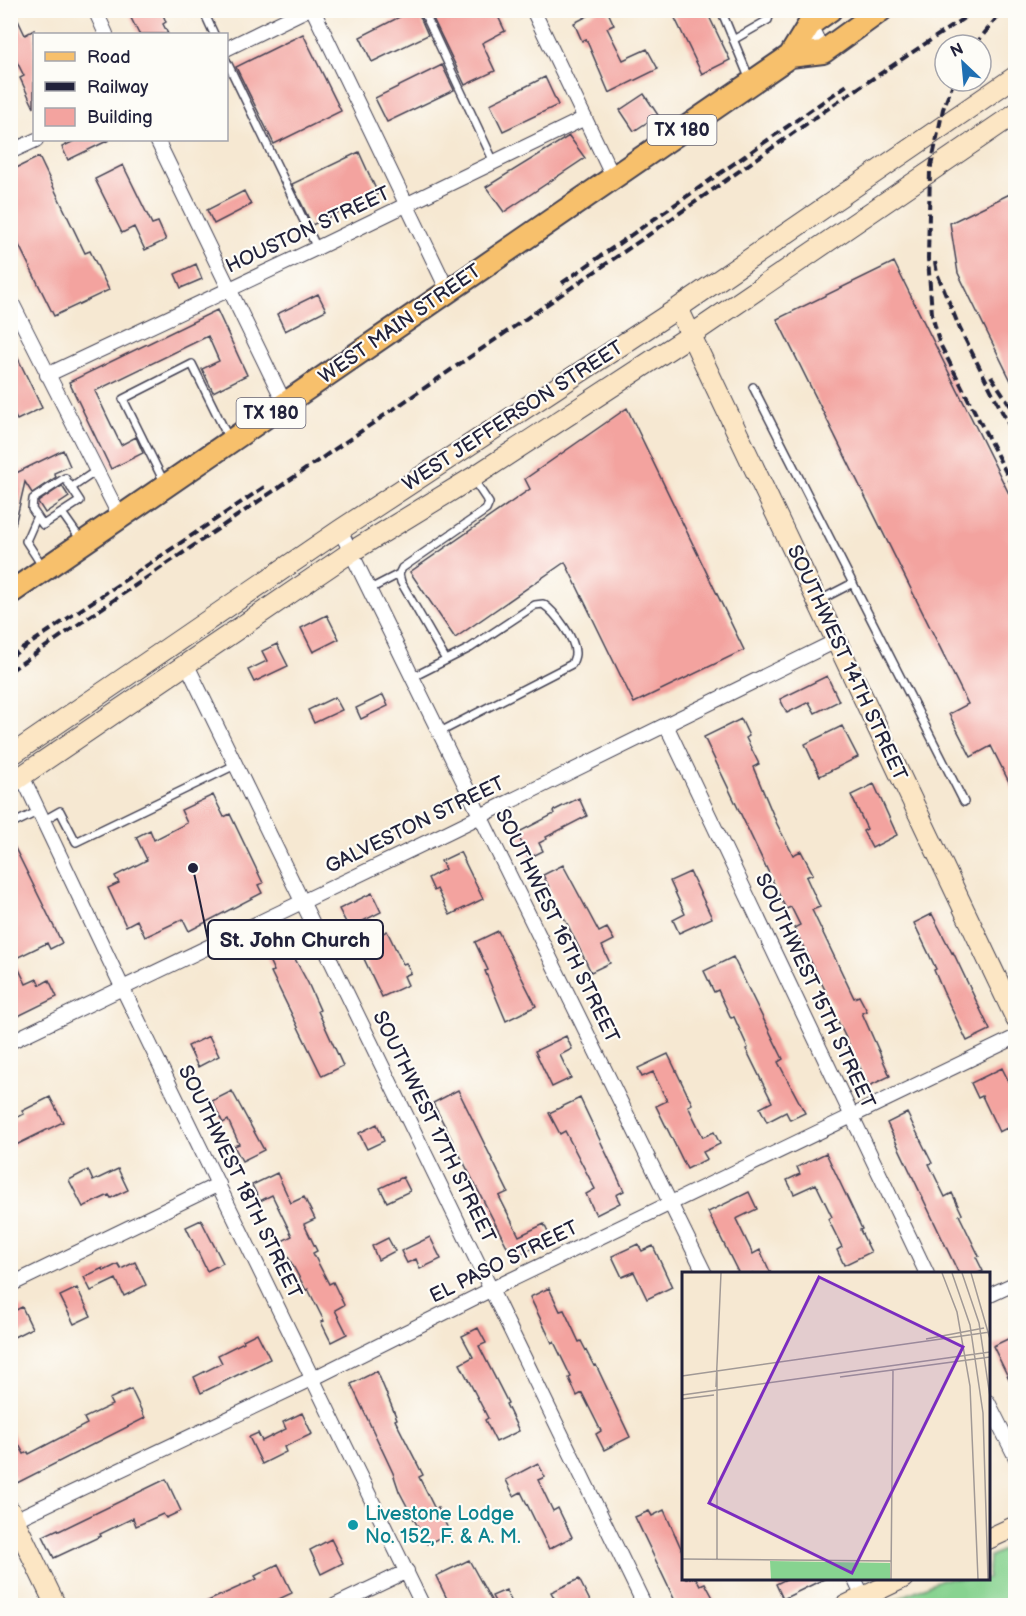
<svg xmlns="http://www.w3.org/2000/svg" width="1026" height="1616" viewBox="0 0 1026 1616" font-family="'Balsamiq Sans',sans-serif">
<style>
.green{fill:#87d390;stroke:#547a66;stroke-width:1.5}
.building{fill:#f3a39f}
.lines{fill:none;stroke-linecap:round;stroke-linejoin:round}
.lane-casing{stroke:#424052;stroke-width:10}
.street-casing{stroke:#424052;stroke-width:16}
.secondary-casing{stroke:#424052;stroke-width:22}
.primary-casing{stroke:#424052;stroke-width:26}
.lane{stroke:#fff;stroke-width:7}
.street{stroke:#fff;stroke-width:14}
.secondary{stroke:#fce6c4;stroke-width:20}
.primary{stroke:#f7c06c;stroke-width:22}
.rail{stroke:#22223b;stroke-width:4;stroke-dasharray:9 4.5;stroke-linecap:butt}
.culture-dot{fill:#0f9aa8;stroke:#fdfcf7;stroke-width:2}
.labels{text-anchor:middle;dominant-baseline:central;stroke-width:4.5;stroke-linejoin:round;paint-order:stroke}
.shield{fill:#fdfcf7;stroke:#646373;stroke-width:1.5}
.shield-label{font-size:18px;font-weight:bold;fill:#22223b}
.street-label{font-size:20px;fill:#22223b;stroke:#fdfcf7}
.culture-label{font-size:20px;fill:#0d838f;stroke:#fdfcf7;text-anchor:start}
.inset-road{fill:none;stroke:#a19996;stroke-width:1.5}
.view{fill:#7b2cbf;fill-opacity:0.15;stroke:#7b2cbf;stroke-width:3}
.inset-edge{fill:none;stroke:#22223b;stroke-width:3}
.leader{fill:none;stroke:#22223b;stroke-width:2}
.callout-dot{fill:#22223b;stroke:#fdfcf7;stroke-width:2}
.callout{fill:#fdfcf7;stroke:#22223b;stroke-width:2}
.callout-label{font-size:21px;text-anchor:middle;font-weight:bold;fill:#22223b}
</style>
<rect width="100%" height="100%" fill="#fdfcf7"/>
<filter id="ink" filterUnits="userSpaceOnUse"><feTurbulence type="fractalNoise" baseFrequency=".0167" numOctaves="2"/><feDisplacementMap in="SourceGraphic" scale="12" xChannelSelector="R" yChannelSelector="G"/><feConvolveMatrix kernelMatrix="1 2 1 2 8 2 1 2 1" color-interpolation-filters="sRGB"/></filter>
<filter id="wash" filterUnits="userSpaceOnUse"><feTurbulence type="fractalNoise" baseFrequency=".008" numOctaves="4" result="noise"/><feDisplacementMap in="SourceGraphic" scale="24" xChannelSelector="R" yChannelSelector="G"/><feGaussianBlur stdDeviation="1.35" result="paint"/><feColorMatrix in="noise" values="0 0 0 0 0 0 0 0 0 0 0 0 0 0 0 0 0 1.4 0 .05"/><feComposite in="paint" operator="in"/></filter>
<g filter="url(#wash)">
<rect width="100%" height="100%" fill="#f6e8d2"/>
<!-- green -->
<path class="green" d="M1015 1544V1605H884L942 1579 988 1578 989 1557Z"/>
<g id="blocks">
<!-- building -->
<path class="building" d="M10 10H13L25 35 34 30V108L20 78 24 76 10 48Z
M143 10H161L166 22 163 24 168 34H139L130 16Z
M413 10H417L428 35 372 62 360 37Z
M429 10H495L505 31 482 43 495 71 465 85Z
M599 10H607L614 25 607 28 623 60 647 49 658 69 609 93 586 39 582 41 574 23Z
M671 10H706L730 60 702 74Z
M303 34 341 111 274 144 236 67Z
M442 65 454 90 387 122 375 98Z
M545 77 558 105 503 131 490 104Z
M644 94 658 115 634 131 620 110Z
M569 136 585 158 504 212 486 187Z
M76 140H109L68 160 62 147Z
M359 152 378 194 312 225 292 184Z
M39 157 85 253 90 251 109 290 54 316 10 227V171Z
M123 165 152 224 158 222 166 240 145 250 134 227 122 233 95 179Z
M244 191 251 205 214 224 207 210Z
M1016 191V391L958 273 950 223Z
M894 262 1016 508V796L991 746 971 757 949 714 968 704 777 319Z
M196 264 202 279 181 288 175 274Z
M318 294 326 310 285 331 277 314Z
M217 310 247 375 213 392 202 369 219 361 208 336 95 391 121 445 136 437 143 453 111 469 69 382Z
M10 342 42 408 17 420 10 407Z
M627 408 744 650 634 703 565 562 455 638 410 572 530 489 525 479Z
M63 450 70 466 54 473 56 477 32 493 25 482 15 525 10 524V476Z
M62 486 69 497 45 513 38 502Z
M327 615 339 639 313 652 301 628Z
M277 644 288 666 254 682 248 670 267 661 262 651Z
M827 676 839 701 815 713 809 702 787 713 780 699Z
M383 695 388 706 361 719 356 708Z
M335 697 342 710 314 723 308 710Z
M741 719 749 736 746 738 759 764 753 767 777 824 793 855 801 851 813 874 806 877 820 907 812 910 854 998 859 996 867 1011 862 1013 890 1076 869 1086 832 1009 834 1008 794 928 800 925 791 907 786 909 704 737Z
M842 726 858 757 820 776 805 744Z
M874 784 897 835 872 848 863 831 867 829 851 795Z
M213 795 224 817 230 814 263 883 258 885 262 893 189 931 183 919 145 937 137 920 126 926 108 888 119 883 115 876 147 860 136 837 150 830 154 840 187 823 181 810Z
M579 798 587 816 546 837 547 839 539 843 543 851 529 858 517 833 554 814 553 811Z
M10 838 62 943 50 949 47 943 14 959 26 984 37 979 40 985 49 980 57 997 10 1020Z
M460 852 483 899 450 915 437 889 434 891 428 878 445 869 441 861Z
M563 865 599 932 607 928 614 940 602 946 610 963 591 972 543 875Z
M690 872 712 918 679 933 673 920 685 914 670 881Z
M372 893 381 912 349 928 339 909Z
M932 914 952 953 953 952 990 1030 967 1041 943 991 934 970 936 969 914 923Z
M387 931 403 964 406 963 411 973 404 976 408 985 382 997 358 946Z
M498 931 536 1006 506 1021 485 971 488 970 475 942Z
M281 933 308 983 320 1010 318 1011 343 1066 322 1076 271 972 274 971 261 943Z
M733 957 783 1059 778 1062 805 1113 790 1120 786 1112 767 1122 760 1108 772 1102 746 1049 748 1048 734 1017 731 1018 718 990 714 992 704 971Z
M209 1036 219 1056 198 1067 188 1046Z
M566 1036 572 1049 560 1055 571 1078 552 1087 535 1051Z
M668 1054 692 1104 688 1106 703 1137 714 1132 720 1144 703 1152 707 1159 687 1169 656 1106 667 1101 653 1072 642 1077 638 1068Z
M1002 1068 1016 1096V1146L1007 1128 999 1132 982 1096 978 1098 971 1083Z
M458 1090 508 1192 499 1196 519 1236 544 1224 551 1239 513 1258 433 1103Z
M232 1091 264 1150 242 1161 234 1146 239 1144 228 1120 223 1123 212 1101Z
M50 1097 63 1122 10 1148V1121L24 1114 22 1111Z
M580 1098 624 1191 616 1195 620 1203 596 1215 586 1194 595 1189 565 1131 560 1134 549 1113Z
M907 1113 932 1163 929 1164 945 1197 952 1193 962 1214 959 1215 979 1256 976 1257 983 1271 976 1274H959L887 1123Z
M377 1124 384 1141 367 1149 359 1133Z
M826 1153 862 1229 860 1230 871 1252 844 1265 837 1250 842 1247 828 1219 832 1217 816 1184 794 1194 787 1180 800 1174 797 1167Z
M118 1169 128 1190 111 1198 109 1195 83 1207 69 1180 88 1170 93 1181Z
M277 1173 291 1203 304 1197 315 1219 304 1224 317 1251 313 1253 329 1284 333 1282 344 1305 335 1310 347 1334 331 1342 321 1322 324 1321 308 1289 306 1290 280 1242 292 1236 272 1195 260 1201 252 1185Z
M403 1177 410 1191 387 1202 380 1188Z
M749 1192 757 1209 736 1219 753 1254 760 1250 771 1274H739L708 1212Z
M201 1220 223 1263 207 1271 186 1227Z
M430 1237 441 1259 420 1269 416 1259 407 1263 401 1251Z
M388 1238 395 1251 378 1260 372 1246Z
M638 1244 642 1251 653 1246 672 1287 647 1299 634 1272 622 1277 612 1256Z
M135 1262 146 1285 124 1296 116 1279 91 1291 84 1277 103 1268 104 1271 118 1264 121 1269Z
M77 1288 91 1316 74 1324 60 1296Z
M549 1288 560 1311 564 1310 579 1342 581 1341 594 1366 596 1365 630 1437 604 1450 596 1434 601 1431 582 1393 577 1396 569 1378 571 1377 554 1342 552 1343 530 1297Z
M22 1307 32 1328 10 1339V1313Z
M478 1328 486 1343 479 1346 508 1403 506 1404 519 1431 496 1442 485 1420 488 1418 460 1364 473 1357 462 1336Z
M257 1333 270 1359 201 1393 194 1377 222 1363 218 1355 244 1342 243 1340Z
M1016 1335V1393L993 1346Z
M377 1371 397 1419 395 1420 423 1475 419 1477 435 1509 438 1508 450 1533 427 1544 399 1491 393 1473 351 1384Z
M131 1389 145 1418 17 1483 10 1469V1428L24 1454 28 1452 29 1454 87 1424 84 1418 112 1405 109 1399Z
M302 1413 312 1434 284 1447 286 1452 262 1464 249 1437 258 1433 262 1441 286 1429 283 1422Z
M538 1463 545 1477 538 1480 553 1511 558 1508 572 1537 549 1549 521 1492 514 1496 506 1480Z
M166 1479 181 1511 166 1518 163 1514 136 1526 133 1518 100 1534 101 1536 54 1558 43 1536 58 1529 59 1531Z
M664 1510 684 1555V1578H696L700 1585 705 1583 717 1605H677L635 1517 649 1511 652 1516Z
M331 1539 343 1563 321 1574 310 1550Z
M469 1560 492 1602 485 1605H450L436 1576Z
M278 1564 292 1593 266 1605H199L257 1579 255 1576Z
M788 1578H826L783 1599 776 1584Z
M579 1579 592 1605H558L551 1592Z
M506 1590 513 1605H497L492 1596Z"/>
</g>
</g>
<g filter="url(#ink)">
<use href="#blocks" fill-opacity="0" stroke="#424052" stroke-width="1.5"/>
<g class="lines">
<defs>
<path id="lane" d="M203 10 214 34
M423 10 494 162
M721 10 750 80
M733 40 768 20 771 10
M226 60 317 248
M753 387 964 802
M65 478 80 501 43 525 32 509 33 499Z
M165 484 123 399 192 364 229 439
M71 488 96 471
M62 513 81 540
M37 516 26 541 43 567
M370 589 399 574
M820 600 853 583
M446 660 401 582 399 574 402 568 486 510 489 503 473 479
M413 677 470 648 535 605 543 604C555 612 576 639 575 654 575 657 573 661 572 664L440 732
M44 820 60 811 76 842 235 765
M10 825 39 811"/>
<path id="street" d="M95 10 106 34
M313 10 448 291
M533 10 613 177
M803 10 823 52
M226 49 306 10
M157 140 285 404
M10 152 36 140
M10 299 120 517
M47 375 317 248 585 118
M340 530 705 1274
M187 665 645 1606
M666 725 927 1274
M22 776 123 989 423 1606
M10 1042 448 832 836 641
M10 1285 219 1184
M988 1296 1016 1283
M988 1402 1016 1458
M10 1522 314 1378 492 1289 1016 1037
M854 1578 863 1597
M334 1606 407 1571"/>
<path id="secondary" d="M678 308 1016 1019
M10 756 340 530 678 308 1016 76
M10 784 351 552 472 478 691 335 1016 113
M10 1511 56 1606
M988 1539 1016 1526
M845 1606 903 1578"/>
<path id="primary" d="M790 56 823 52 881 10
M10 593 790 56 809 25 830 10"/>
</defs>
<!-- lane casing -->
<use href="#lane" class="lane-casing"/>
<!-- street casing -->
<use href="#street" class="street-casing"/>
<!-- secondary casing -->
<use href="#secondary" class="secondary-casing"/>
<!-- primary casing -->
<use href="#primary" class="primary-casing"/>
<!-- lane -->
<use href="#lane" class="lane"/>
<!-- street -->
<use href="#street" class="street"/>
<!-- secondary -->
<use href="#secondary" class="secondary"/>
<!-- primary -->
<use href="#primary" class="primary"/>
<!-- rail -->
<path class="rail" d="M975 45 1003 10
M954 81 943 109 930 171 928 258 932 314 939 342 1016 492
M935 262 937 273 960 329 1016 439
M562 283 850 83
M991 376 1016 414
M10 657 267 485
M10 671 647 236 833 105 976 10"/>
</g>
</g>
<!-- markers -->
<circle class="culture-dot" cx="353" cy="1525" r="6"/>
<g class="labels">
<!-- shield labels -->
<g class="shield">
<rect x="647.5" y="115" width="69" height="30" rx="4.5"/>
<rect x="236.5" y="398" width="69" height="30" rx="4.5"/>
</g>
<g class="shield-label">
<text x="682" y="130">TX 180</text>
<text x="271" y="413">TX 180</text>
</g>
<!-- street labels -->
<g class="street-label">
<text transform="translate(308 230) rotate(-25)">HOUSTON STREET</text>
<text transform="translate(400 324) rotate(-35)">WEST MAIN STREET</text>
<text transform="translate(513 416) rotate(-33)">WEST JEFFERSON STREET</text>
<text transform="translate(847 663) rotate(65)">SOUTHWEST 14TH STREET</text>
<text transform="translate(415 825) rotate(-26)">GALVESTON STREET</text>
<text transform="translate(557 926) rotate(64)">SOUTHWEST 16TH STREET</text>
<text transform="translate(815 991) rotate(65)">SOUTHWEST 15TH STREET</text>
<text transform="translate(434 1127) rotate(64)">SOUTHWEST 17TH STREET</text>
<text transform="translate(240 1182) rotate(64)">SOUTHWEST 18TH STREET</text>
<text transform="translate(504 1262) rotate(-26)">EL PASO STREET</text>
</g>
<!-- culture labels -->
<g class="culture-label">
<text x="365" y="1514">Livestone Lodge<tspan x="365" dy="23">No. 152, F. &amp; A. M.</tspan></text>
</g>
</g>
<!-- overview -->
<g transform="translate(682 1272)">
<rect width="308" height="308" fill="#f6e8d2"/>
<path d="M88 289 208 291V307H89Z" fill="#87d390"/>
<path class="inset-road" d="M260 1 275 40 288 114 296 307M270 1 288 53 301 141 306 307M280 1 297 51 308 125M289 1 308 67M244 67 302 56M0 104 308 60M158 105 308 85M34 115 39 1M0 123 308 80M0 127 32 123M0 287 209 289M35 287V99M209 307 211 98"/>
<path class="view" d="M137 5 281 75 170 301 27 231Z"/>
<rect width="308" height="308" class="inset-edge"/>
</g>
<!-- callouts -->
<path class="leader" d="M193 868L208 940"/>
<circle class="callout-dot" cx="193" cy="868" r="6"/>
<rect class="callout" x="208" y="920" width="175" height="39" rx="6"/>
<g class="callout-label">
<text x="295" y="947">St. John Church</text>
</g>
<!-- margin -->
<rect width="1026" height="1616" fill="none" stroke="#fdfcf7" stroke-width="36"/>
<!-- legend -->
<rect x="33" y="33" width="195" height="108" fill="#fdfcf7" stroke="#a5a5ac" stroke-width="1.5"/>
<rect x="45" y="52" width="30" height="9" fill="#f7c06c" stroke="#a5a5ac" stroke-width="1.5"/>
<text x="87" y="63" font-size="18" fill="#22223b">Road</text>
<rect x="45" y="82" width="30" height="9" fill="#22223b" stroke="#a5a5ac" stroke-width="1.5"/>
<text x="87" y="93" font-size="18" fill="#22223b">Railway</text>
<rect x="45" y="108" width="30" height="18" fill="#f3a39f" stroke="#a5a5ac" stroke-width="1.5"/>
<text x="87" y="123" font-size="18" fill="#22223b">Building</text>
<!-- north arrow -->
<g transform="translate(963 63) rotate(334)"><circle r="28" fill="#fdfcf7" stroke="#a5a5ac" stroke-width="1.5"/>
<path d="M0-4.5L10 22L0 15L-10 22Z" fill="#1f6fb2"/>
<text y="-9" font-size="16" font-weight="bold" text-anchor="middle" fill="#22223b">N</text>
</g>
</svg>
